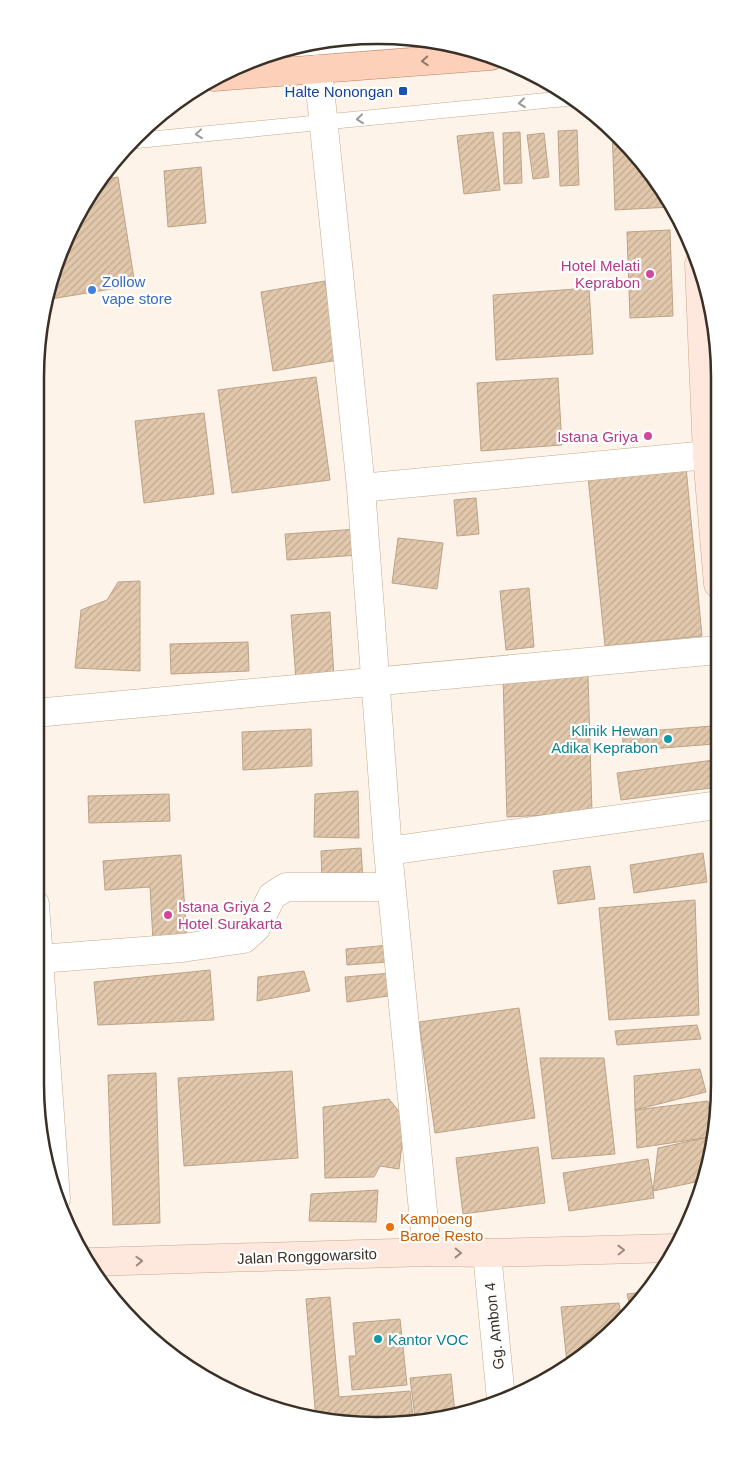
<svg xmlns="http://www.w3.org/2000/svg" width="755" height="1461" viewBox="0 0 755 1461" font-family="Arial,sans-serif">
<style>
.building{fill:url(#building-hatch);stroke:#bca388}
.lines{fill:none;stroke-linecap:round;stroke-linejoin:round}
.service-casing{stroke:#c4ab8f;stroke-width:16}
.minor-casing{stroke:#c4ab8f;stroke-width:29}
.secondary-casing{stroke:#c4ab8f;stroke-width:29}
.primary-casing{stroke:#b88367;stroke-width:29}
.service{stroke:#fff;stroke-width:15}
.minor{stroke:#fff;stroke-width:28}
.secondary{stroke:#fee7dc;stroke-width:28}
.primary{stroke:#fdd0b9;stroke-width:28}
.oneway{stroke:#927868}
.oneway2{stroke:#9c9892}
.oneway3{stroke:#9c8c80}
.transit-dot{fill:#1a4fb4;stroke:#fff;stroke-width:2}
.hotel-dot{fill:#d1479c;stroke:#fff;stroke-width:2}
.shop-dot{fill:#3f7fe0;stroke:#fff;stroke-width:2}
.culture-dot{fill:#0f9aa8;stroke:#fff;stroke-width:2}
.food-dot{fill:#e8710a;stroke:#fff;stroke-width:2}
.labels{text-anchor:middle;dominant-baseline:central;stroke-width:4.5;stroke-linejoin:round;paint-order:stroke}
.transit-label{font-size:15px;fill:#164399;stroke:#fff;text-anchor:end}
.hotel-label{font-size:15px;fill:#b23c85;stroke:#fff;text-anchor:end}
.shop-label{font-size:15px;fill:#366cbe;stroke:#fff;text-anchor:start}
.culture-label{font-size:15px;fill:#0d838f;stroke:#fff;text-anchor:end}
.food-label{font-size:15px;fill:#c56008;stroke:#fff;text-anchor:start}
.street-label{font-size:15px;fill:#3a3025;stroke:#fff}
.rim{fill:none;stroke:#3a3025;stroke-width:2.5}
</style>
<defs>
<pattern id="building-hatch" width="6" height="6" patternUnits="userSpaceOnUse" patternTransform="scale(1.25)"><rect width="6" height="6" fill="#e1c7ab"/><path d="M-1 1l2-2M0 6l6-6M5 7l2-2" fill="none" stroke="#c2ab93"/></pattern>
</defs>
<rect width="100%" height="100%" fill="#fef3e8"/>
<!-- building -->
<path class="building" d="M612 129 649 169 671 207 615 210Z
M577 130 579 185 560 186 558 131Z
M493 132 500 190 464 194 457 136Z
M520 132 522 183 504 184 503 133Z
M544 133 549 177 533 179 527 135Z
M201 167 206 223 168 227 164 171Z
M118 177 135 285 45 300 47 289 70 226 99 180Z
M670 230 673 316 630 318 627 232Z
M325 281 338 360 273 371 261 292Z
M589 288 593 354 496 360 493 295Z
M316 377 330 480 232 493 218 390Z
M558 378 562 445 481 451 477 383Z
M204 413 214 494 144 503 135 421Z
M686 467 702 636 605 646 588 477Z
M476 498 479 534 457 536 454 500Z
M358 529 359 555 287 560 285 534Z
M398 538 443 543 437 589 392 583Z
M140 581V671L75 668 81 610 107 600 118 582Z
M529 588 534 647 506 650 500 591Z
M330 612 334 677 296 680 291 615Z
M248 642 249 671 171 674 170 644Z
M588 675 592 813 507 817 503 678Z
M712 726 714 744 624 751 622 733Z
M311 729 312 766 243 770 242 732Z
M714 760 718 787 621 800 617 773Z
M358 791 359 838 314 837 315 794Z
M169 794 170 821 89 823 88 796Z
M361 848 363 880 322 882 321 851Z
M703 853 707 882 634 893 630 865Z
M181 855 187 939 153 941 150 887 105 890 103 861Z
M590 866 595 899 558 904 553 871Z
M695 900 699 1015 609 1020 599 908Z
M390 945 387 962 347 965 346 949Z
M210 970 214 1020 98 1025 94 982Z
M304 971 310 991 257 1001 258 977Z
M391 973 395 995 347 1002 345 977Z
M519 1008 535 1118 435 1133 419 1022Z
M697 1025 701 1039 617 1045 615 1031Z
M540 1058H604L615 1154 552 1159Z
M700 1069 706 1092 635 1110 634 1076Z
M292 1071 298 1158 184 1166 178 1078Z
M156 1073 160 1223 113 1225 108 1075Z
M389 1099 405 1119 399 1169 380 1166 374 1177 325 1178 323 1107Z
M708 1101 711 1137 637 1148 635 1110Z
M714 1136 708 1172 705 1180 653 1191 658 1148Z
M538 1147 545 1203 463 1214 456 1158Z
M648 1159 654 1198 569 1211 563 1173Z
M378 1190 376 1222 309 1221 311 1194Z
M644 1292 631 1310 627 1294Z
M330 1297 339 1397 410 1391 413 1417 365 1421 316 1420 306 1299Z
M619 1303 622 1323 620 1325 567 1363 561 1307Z
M400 1319 407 1385 352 1390 349 1356H356L353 1323Z
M451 1374 455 1413 415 1418 410 1378Z"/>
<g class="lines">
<defs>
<path id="service" d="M279 50 419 39
M132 141 571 98"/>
<path id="minor" d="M318 69 361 488 388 851 427 1252
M361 488 707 455
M35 713 718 650
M388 851 718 805
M35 904 56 1199
M39 959 182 948 244 939 256 928 272 896 286 887H391
M487 1253 501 1399"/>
<path id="secondary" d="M699 264 707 455 718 584
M90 1262 427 1252 487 1253 675 1248"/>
<path id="primary" d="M214 77 491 56"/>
</defs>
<!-- service casing -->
<use href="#service" class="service-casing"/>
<!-- minor casing -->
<use href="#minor" class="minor-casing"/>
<!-- secondary casing -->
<use href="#secondary" class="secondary-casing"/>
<!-- primary casing -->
<use href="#primary" class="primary-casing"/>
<!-- service -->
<use href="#service" class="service"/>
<!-- minor -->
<use href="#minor" class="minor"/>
<!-- secondary -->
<use href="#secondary" class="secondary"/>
<!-- primary -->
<use href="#primary" class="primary"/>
</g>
<!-- one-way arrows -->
<defs><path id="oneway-chevron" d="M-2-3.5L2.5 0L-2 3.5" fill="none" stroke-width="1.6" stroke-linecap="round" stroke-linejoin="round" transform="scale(1.25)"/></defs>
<use class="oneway" href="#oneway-chevron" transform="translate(425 61) rotate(176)"/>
<g class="oneway2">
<use href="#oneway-chevron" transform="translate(522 103) rotate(174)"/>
<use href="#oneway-chevron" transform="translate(360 119) rotate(174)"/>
<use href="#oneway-chevron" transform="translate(199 134) rotate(174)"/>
</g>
<g class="oneway3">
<use href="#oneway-chevron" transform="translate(621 1250) rotate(-1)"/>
<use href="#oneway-chevron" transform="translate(458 1253) rotate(1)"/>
<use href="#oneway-chevron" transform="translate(139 1261) rotate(-2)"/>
</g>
<!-- markers -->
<rect class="transit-dot" x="398" y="86" width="10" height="10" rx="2.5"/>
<g class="hotel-dot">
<circle cx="650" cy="274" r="5"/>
<circle cx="648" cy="436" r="5"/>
<circle cx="168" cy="915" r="5"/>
</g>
<circle class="shop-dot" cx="92" cy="290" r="5"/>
<g class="culture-dot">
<circle cx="668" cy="739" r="5"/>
<circle cx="378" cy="1339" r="5"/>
</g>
<circle class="food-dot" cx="390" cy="1227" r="5"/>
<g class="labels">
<!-- transit labels -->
<g class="transit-label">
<text x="393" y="91">Halte Nonongan</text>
</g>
<!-- hotel labels -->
<g class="hotel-label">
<text x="640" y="265">Hotel Melati<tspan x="640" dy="17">Keprabon</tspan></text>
<text x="638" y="436">Istana Griya</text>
<text x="178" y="906" text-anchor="start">Istana Griya 2<tspan x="178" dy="17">Hotel Surakarta</tspan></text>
</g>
<!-- shop labels -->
<g class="shop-label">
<text x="102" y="281">Zollow<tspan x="102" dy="17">vape store</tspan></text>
</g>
<!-- culture labels -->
<g class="culture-label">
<text x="658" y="730">Klinik Hewan<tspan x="658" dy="17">Adika Keprabon</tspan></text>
<text x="388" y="1339" text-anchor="start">Kantor VOC</text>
</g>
<!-- food labels -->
<g class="food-label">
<text x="400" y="1218">Kampoeng<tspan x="400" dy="17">Baroe Resto</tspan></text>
</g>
<!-- street labels -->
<g class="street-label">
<text transform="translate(307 1256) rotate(-2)">Jalan Ronggowarsito</text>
<text transform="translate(494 1326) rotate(-96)">Gg. Ambon 4</text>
</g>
</g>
<!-- crop -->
<path d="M0 0H755V1461H0ZM377 44H378A333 333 0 0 1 711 377V1084A333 333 0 0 1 378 1417H377A333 333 0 0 1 44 1084V377A333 333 0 0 1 377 44Z" fill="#fff" fill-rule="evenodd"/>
<path class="rim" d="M377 44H378A333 333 0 0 1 711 377V1084A333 333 0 0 1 378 1417H377A333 333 0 0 1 44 1084V377A333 333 0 0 1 377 44Z"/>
</svg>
